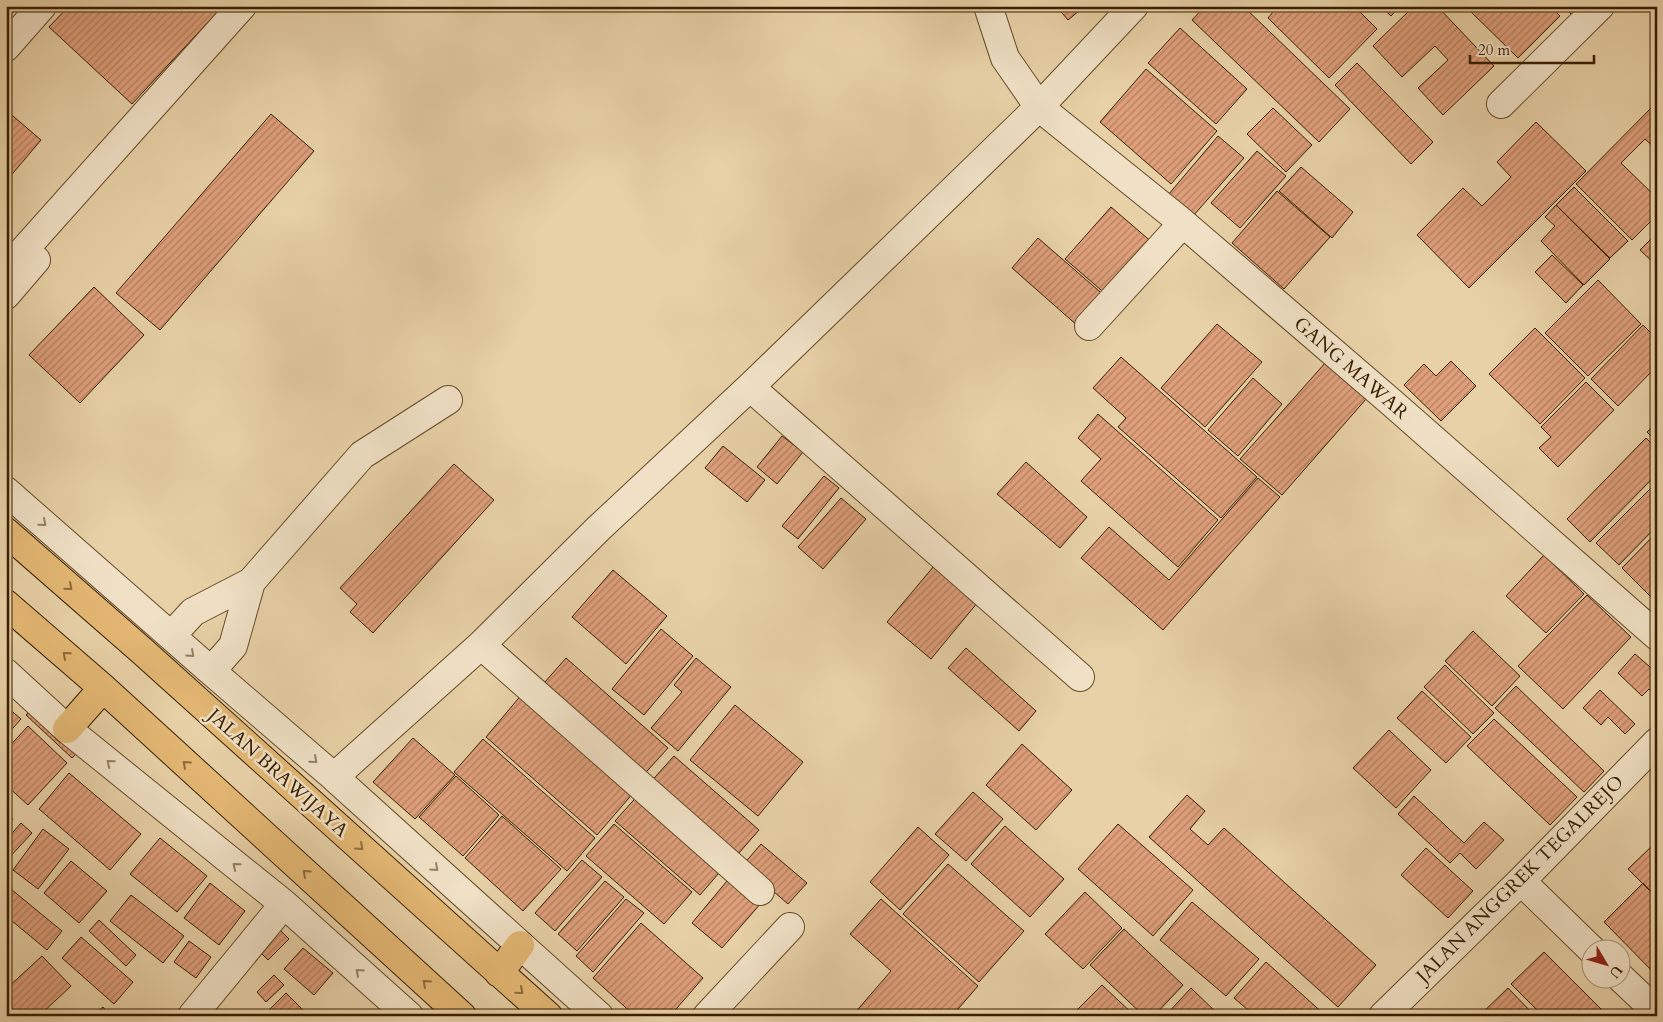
<svg xmlns="http://www.w3.org/2000/svg" width="1663" height="1022" viewBox="0 0 1663 1022" font-family="Cardo,serif">
<style>
.building{fill:url(#building-hatch);stroke:#391f00}
.lines{fill:none;stroke-linecap:round;stroke-linejoin:round}
.minor-casing{stroke:#654c2a;stroke-width:30}
.highway-casing{stroke:#391f00;stroke-width:30}
.minor{stroke:#f0e1c6;stroke-width:28}
.highway{stroke:#e4b874;stroke-width:28}
.oneway{stroke:#948063}
.oneway2{stroke:#8e6c3a}
.labels{text-anchor:middle;dominant-baseline:central;stroke-width:5;stroke-linejoin:round;paint-order:stroke}
.street-label{font-size:19px;fill:#391f00;stroke:#f0e1c6}
</style>
<defs>
<pattern id="building-hatch" width="6" height="6" patternUnits="userSpaceOnUse" patternTransform="scale(1.25)"><rect width="6" height="6" fill="#de9f7a"/><path d="M-1 1l2-2M0 6l6-6M5 7l2-2" fill="none" stroke="#b58162"/></pattern>
</defs>
<rect width="100%" height="100%" fill="#e8d1a7"/>
<filter id="stains"><feTurbulence type="fractalNoise" baseFrequency=".004" numOctaves="4"/><feColorMatrix values="0 0 0 0 .2 0 0 0 0 .09 0 0 0 0 .02 0 0 0 .5 -.17"/></filter>
<radialGradient id="worn" r=".72"><stop offset=".6" stop-color="#630" stop-opacity="0"/><stop offset="1" stop-color="#630" stop-opacity=".3"/></radialGradient>
<!-- building -->
<path class="building" d="M69 6H223L132 104 49 27Z
M1056 6H1085L1068 20Z
M1205 6H1243L1350 109 1319 142 1192 20Z
M1278 6H1365L1360 12 1377 29 1329 78 1268 18Z
M1380 6H1400L1391 16Z
M1414 6H1437L1494 66 1443 115 1418 88 1448 60 1435 46 1402 77 1373 46Z
M1465 6H1550L1560 16 1518 58Z
M1563 6H1580L1572 15Z
M1180 28 1247 89 1216 124 1148 63Z
M1357 63 1433 142 1411 164 1335 85Z
M1146 69 1217 131 1171 184 1100 122Z
M1656 103 1657 150 1645 139 1621 163 1657 198V215L1632 240 1576 184Z
M1273 108 1312 145 1286 172 1247 134Z
M6 110 41 140 8 179 6 177Z
M271 114 314 151 160 330 116 293Z
M1536 122 1586 171 1469 288 1417 235 1463 188 1482 206 1511 177 1497 162Z
M1218 136 1244 158 1193 216 1168 195Z
M1257 151 1286 176 1240 228 1211 203Z
M1301 167 1353 212 1332 238 1279 191Z
M1574 187 1628 241 1610 258 1556 205Z
M1277 191 1330 237 1284 289 1232 243Z
M1556 205 1610 259 1584 285 1541 241 1555 226 1545 217Z
M1111 207 1154 244 1108 296 1065 259Z
M1657 233V266L1640 250Z
M1038 238 1106 297 1079 327 1012 268Z
M1552 255 1583 285 1566 303 1535 272Z
M1598 280 1641 324 1588 376 1545 333Z
M94 287 144 335 80 403 29 355Z
M1217 324 1262 362 1205 427 1161 388Z
M1643 325 1657 339V366L1618 406 1591 379Z
M1535 328 1585 378 1540 424 1489 374Z
M1121 357 1257 477 1221 518 1118 427 1126 418 1093 388Z
M1451 361 1476 386 1441 421 1404 385 1424 364 1436 376Z
M1326 362 1367 398 1282 495 1240 459Z
M1253 378 1282 404 1238 456 1208 430Z
M1586 382 1614 410 1558 467 1539 448 1551 437 1541 427Z
M1098 414 1218 520 1178 567 1081 481 1101 459 1078 438Z
M1657 423V442L1647 432Z
M782 436 803 452 777 484 757 467Z
M1646 438 1657 449V474L1590 542 1567 519Z
M723 446 765 480 747 502 705 468Z
M1026 462 1087 517 1060 548 997 494Z
M454 464 494 500 373 633 350 612 357 604 340 588Z
M824 476 839 488 798 539 782 526Z
M1258 478 1280 497 1163 630 1081 558 1109 527 1169 580Z
M1657 482V526L1619 565 1596 543Z
M841 498 866 519 823 569 798 547Z
M1657 532V599L1655 601 1622 568Z
M1544 555 1584 594 1546 633 1506 596Z
M934 566 978 602 931 659 887 622Z
M613 570 667 616 626 664 572 617Z
M1587 595 1631 637 1563 709 1518 666Z
M661 629 693 656 644 715 612 689Z
M1473 631 1520 676 1492 706 1445 661Z
M966 648 1036 711 1019 731 948 668Z
M1635 654 1657 673V696L1649 689 1642 696 1618 673Z
M566 658 668 748 639 780 537 691Z
M696 658 731 687 678 751 651 728 682 692 674 685Z
M1445 665 1494 713 1473 734 1424 687Z
M1516 686 1604 771 1584 792 1495 708Z
M1600 690 1635 724 1625 734 1608 717 1601 725 1583 708Z
M1422 691 1471 737 1446 763 1397 718Z
M523 693 635 791 597 835 486 737Z
M36 704 82 748 72 758 26 715Z
M735 705 803 762 758 816 690 760Z
M8 708 21 719 6 736V710Z
M1494 719 1577 797 1550 825 1467 746Z
M28 726 67 763 28 805 6 785V750Z
M1389 730 1431 770 1396 808 1353 768Z
M413 738 455 775 415 819 373 782Z
M483 739 595 838 567 871 454 772Z
M1022 744 1072 790 1036 830 986 785Z
M674 756 759 830 732 861 647 786Z
M69 773 141 834 110 870 39 809Z
M456 776 499 815 463 856 419 817Z
M973 792 1003 819 966 861 935 834Z
M640 793 725 866 700 895 615 821Z
M1187 795 1205 811 1190 829 1208 845 1224 828 1376 965 1338 1007 1149 837Z
M1414 796 1464 843 1484 822 1504 840 1476 869 1460 853 1450 863 1398 814Z
M6 814 13 819 6 828Z
M502 816 561 869 523 911 465 858Z
M21 823 32 833 6 861V840Z
M614 824 692 892 664 924 586 856Z
M1118 824 1193 890 1153 936 1078 869Z
M1005 826 1064 879 1030 917 971 864Z
M918 827 949 855 900 910 870 882Z
M43 829 69 849 38 889 13 870Z
M160 838 207 876 177 912 130 874Z
M761 844 807 883 788 904 743 865Z
M1653 845 1657 848V898L1628 869Z
M1426 848 1473 891 1448 918 1401 875Z
M582 860 602 877 555 931 535 913Z
M71 861 107 891 79 923 44 893Z
M948 864 1024 931 979 982 903 914Z
M732 875 762 902 722 948 692 923Z
M605 881 624 897 577 951 558 934Z
M210 883 245 911 219 945 184 918Z
M1643 883 1657 898V976L1604 922Z
M6 885 62 931 47 950 6 916Z
M1085 892 1122 928 1083 969 1045 934Z
M131 895 184 936 163 963 110 921Z
M626 899 644 913 593 972 576 956Z
M881 899 978 986 952 1016H852L891 971 850 934Z
M1192 902 1259 959 1226 996 1160 940Z
M99 920 136 955 126 966 89 931Z
M641 923 703 978 670 1016H635L593 978Z
M279 929 289 939 268 960 259 951Z
M1124 929 1183 985 1154 1016H1144L1090 965Z
M81 937 133 982 114 1004 62 958Z
M189 941 211 957 196 978 174 962Z
M303 948 333 973 314 995 284 969Z
M1544 952 1608 1016H1543L1511 984Z
M42 956 71 986 39 1016H6V989Z
M1266 962 1326 1016H1255L1234 998Z
M274 975 284 985 266 1002 257 992Z
M1102 985 1135 1016H1075L1073 1014Z
M1191 988 1220 1016H1165Z
M1508 988 1535 1016H1479Z
M286 993 307 1014 305 1016H275L269 1010Z
M103 1007 109 1016H92Z"/>
<g class="lines">
<defs>
<path id="minor" d="M988 6 1005 58 1039 107 1183 223 1391 402 1657 636
M6 47 42 6
M1501 104 1600 6
M6 270 242 6
M6 295 36 260
M1089 326 1183 223
M750 387 1080 677
M6 491 211 671 334 777 599 1016
M171 636 193 612 251 582
M481 645 760 891
M211 671 233 646 251 582 362 455 448 400
M6 673 67 729 284 904 409 1016
M334 777 481 645 599 528 750 387 1039 107 1134 6
M1521 881 1592 950
M1620 977 1657 1012
M192 1016 284 904
M707 1016 790 927
M1383 1016 1521 881 1657 742"/>
<path id="highway" d="M6 532 141 650 548 1016
M6 604 103 688 462 1016
M67 729 103 688
M499 973 520 945"/>
</defs>
<!-- minor casing -->
<use href="#minor" class="minor-casing"/>
<!-- highway casing -->
<use href="#highway" class="highway-casing"/>
<!-- minor -->
<use href="#minor" class="minor"/>
<!-- highway -->
<use href="#highway" class="highway"/>
</g>
<!-- one-way arrows -->
<defs><path id="oneway-chevron" d="M-2-3.5L2.5 0L-2 3.5" fill="none" stroke-width="1.6" stroke-linecap="round" stroke-linejoin="round" transform="scale(1.25)"/></defs>
<g class="oneway">
<use href="#oneway-chevron" transform="translate(43 523) rotate(41)"/>
<use href="#oneway-chevron" transform="translate(191 654) rotate(42)"/>
<use href="#oneway-chevron" transform="translate(314 760) rotate(41)"/>
<use href="#oneway-chevron" transform="translate(110 763) rotate(-141)"/>
<use href="#oneway-chevron" transform="translate(236 866) rotate(-141)"/>
<use href="#oneway-chevron" transform="translate(435 868) rotate(42)"/>
<use href="#oneway-chevron" transform="translate(359 972) rotate(-138)"/>
</g>
<g class="oneway2">
<use href="#oneway-chevron" transform="translate(69 587) rotate(41)"/>
<use href="#oneway-chevron" transform="translate(66 655) rotate(-139)"/>
<use href="#oneway-chevron" transform="translate(186 764) rotate(-138)"/>
<use href="#oneway-chevron" transform="translate(360 847) rotate(42)"/>
<use href="#oneway-chevron" transform="translate(306 873) rotate(-138)"/>
<use href="#oneway-chevron" transform="translate(426 983) rotate(-138)"/>
<use href="#oneway-chevron" transform="translate(520 991) rotate(41)"/>
</g>
<g class="labels">
<!-- street labels -->
<g class="street-label">
<text transform="translate(1351 368) rotate(41)">GANG MAWAR</text>
<text transform="translate(278 773) rotate(42)">JALAN BRAWIJAYA</text>
<text transform="translate(1520 879) rotate(-45)">JALAN ANGGREK TEGALREJO</text>
</g>
</g>
<!-- margin -->
<rect width="1663" height="1022" fill="none" stroke="#e8d1a7" stroke-width="25"/>
<rect x="8" y="8" width="1648" height="1007" fill="none" stroke="#391f00" stroke-width="2.5"/>
<rect x="12" y="12" width="1638" height="997" fill="none" stroke="#391f00"/>
<!-- north arrow -->
<g transform="translate(1606 964) rotate(128)"><circle r="24" fill="#f0e1c6" stroke="#a79377"/>
<path d="M0-4L9 19L0 12L-9 19Z" fill="#8f2418"/>
<text y="-8" font-size="14" font-weight="bold" text-anchor="middle" fill="#391f00">U</text>
</g>
<!-- scale -->
<path d="M1470 55v8h124v-8" fill="none" stroke="#391f00" stroke-width="2.5"/>
<text x="1478" y="55" font-size="15" fill="#391f00" stroke="#f0e1c6" stroke-width="4" paint-order="stroke">20 m</text>
<rect width="100%" height="100%" filter="url(#stains)"/>
<rect width="100%" height="100%" fill="url(#worn)"/>
</svg>
